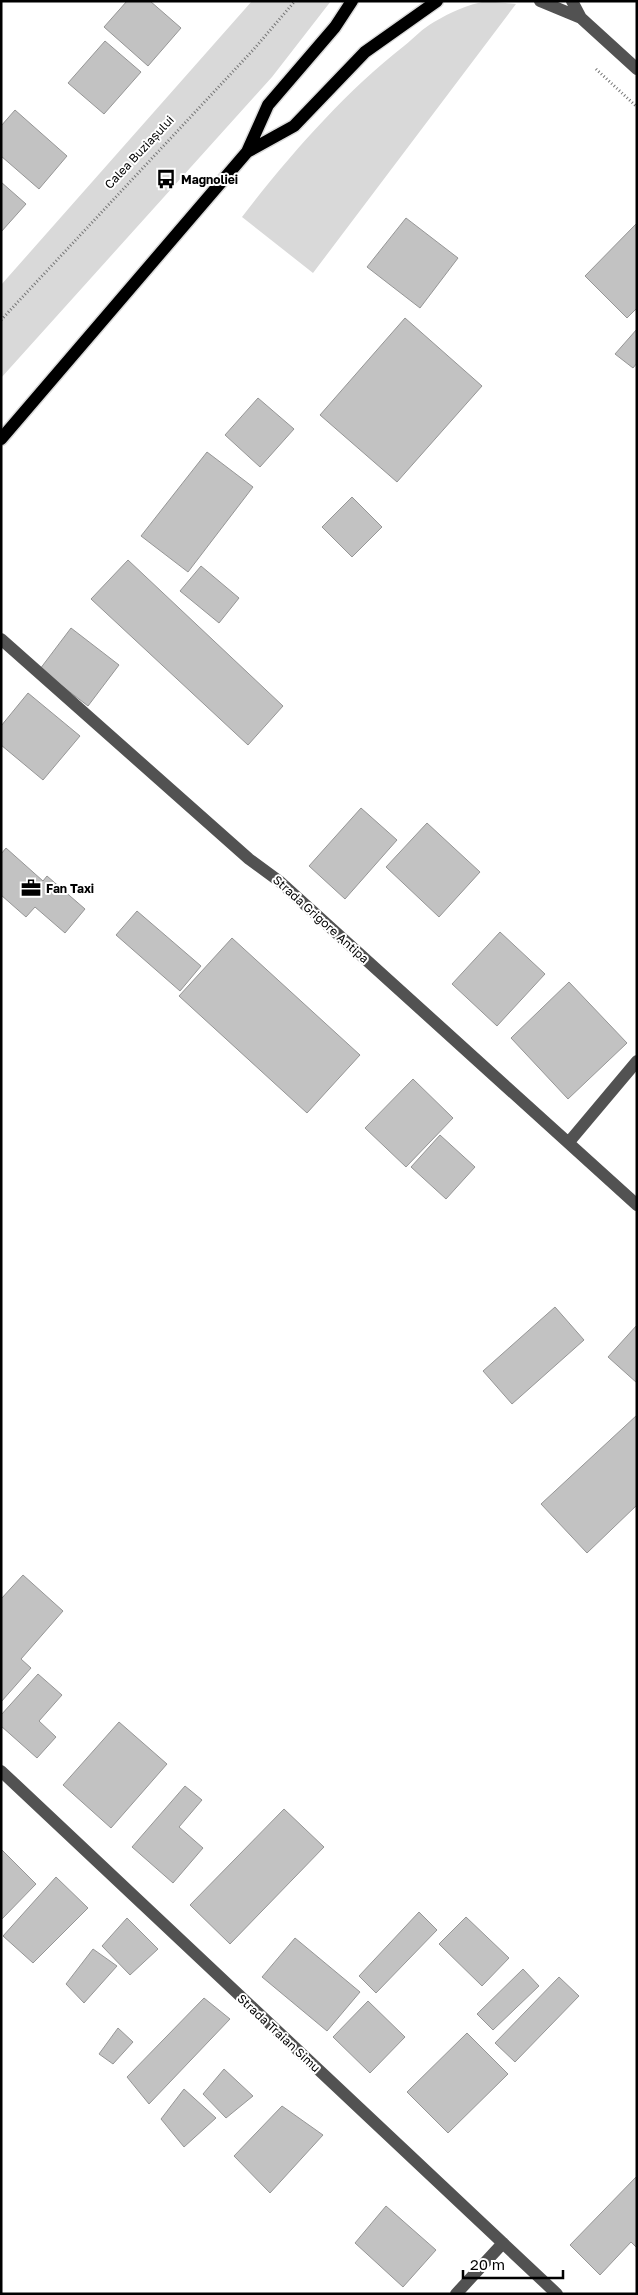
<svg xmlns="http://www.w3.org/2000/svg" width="638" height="2295" viewBox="0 0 638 2295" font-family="'Golos Text',sans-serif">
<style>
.grass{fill:#d9d9d9}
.building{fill:#c2c2c2;stroke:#969696}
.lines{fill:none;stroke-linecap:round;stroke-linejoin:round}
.major-casing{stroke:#dbdbdb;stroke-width:15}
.path{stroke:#747474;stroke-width:3;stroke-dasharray:1 2.5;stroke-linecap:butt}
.minor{stroke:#525252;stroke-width:12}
.major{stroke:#000;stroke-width:12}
.labels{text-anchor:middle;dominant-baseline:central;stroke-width:4;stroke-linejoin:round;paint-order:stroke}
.street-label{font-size:12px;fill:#000;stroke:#fff}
.poi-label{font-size:12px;font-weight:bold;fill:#000;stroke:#fff;text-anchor:start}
</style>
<rect width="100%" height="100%" fill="#fff"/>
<!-- grass -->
<path class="grass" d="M252 1H331L272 77 1 378V285Z
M486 1 516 4 313 273 242 217C289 156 344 93 404 46 414 38 423 28 434 22 451 12 467 5 486 1Z"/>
<!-- building -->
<path class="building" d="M127 1H150L181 28 148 66 104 27Z
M105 41 141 72 104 114 68 83Z
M15 110 67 156 39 189 1 156V126Z
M1 182 26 204 1 232Z
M406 218 458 258 420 308 367 267Z
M637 223V308L627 318 585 276Z
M405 318 482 386 397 482 320 415Z
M637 329V363L633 368 615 354Z
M258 398 294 429 260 467 225 435Z
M207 452 253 487 188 572 141 536Z
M352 497 382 527 352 557 322 527Z
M128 560 283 706 248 745 91 599Z
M201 566 239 598 219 623 180 591Z
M71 628 119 665 88 706 40 669Z
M28 693 80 736 43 780 1 745V726Z
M361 808 397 840 345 899 309 866Z
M427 823 480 872 439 917 386 867Z
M6 848 43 881 47 876 85 909 65 933 35 907 26 917 1 895V854Z
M137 911 201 966 180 991 116 935Z
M500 932 545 974 497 1026 452 984Z
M232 938 360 1055 307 1113 179 996Z
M569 982 627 1043 568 1099 511 1038Z
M413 1079 453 1118 406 1167 365 1128Z
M440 1135 475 1167 446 1199 411 1167Z
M555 1307 584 1340 512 1404 483 1371Z
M637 1325V1383L608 1357Z
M637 1415V1505L587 1553 541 1504Z
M23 1575 63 1611 21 1659 31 1668 1 1702V1599Z
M38 1674 62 1695 39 1721 56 1737 37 1758 1 1726V1715Z
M119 1722 167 1764 111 1828 63 1785Z
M185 1786 202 1800 179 1827 203 1848 173 1883 132 1847Z
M284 1809 324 1847 230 1944 190 1905Z
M1 1849 36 1884 1 1920Z
M56 1877 88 1908 33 1963 3 1936Z
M419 1912 437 1930 376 1993 359 1976Z
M466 1917 509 1958 482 1986 439 1944Z
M127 1918 158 1949 130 1975 102 1946Z
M295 1938 360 1992 327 2031 262 1977Z
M93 1949 117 1966 84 2003 66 1984Z
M523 1969 539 1986 493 2030 477 2014Z
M559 1977 579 1996 515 2062 495 2043Z
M204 1998 230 2019 149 2104 127 2077Z
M368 2001 405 2037 370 2073 333 2037Z
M118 2028 133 2042 113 2064 99 2054Z
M467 2033 508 2074 448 2133 407 2092Z
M224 2069 253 2096 226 2118 203 2094Z
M184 2089 216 2118 184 2147 161 2119Z
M282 2106 323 2135 270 2193 234 2156Z
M637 2176V2248L631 2242 600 2275 570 2245Z
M386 2206 436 2250 403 2287 355 2243Z"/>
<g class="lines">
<defs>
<path id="major" d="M247 152 294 126 365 52 437 1
M1 439 247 152 268 105 335 27 352 1"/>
</defs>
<!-- major casing -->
<use href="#major" class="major-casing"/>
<!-- path -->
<path class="path" d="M596 69 637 107
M1 320 254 49 295 1"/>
<!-- minor -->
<path class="minor" d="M540 1 581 18
M572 1 581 18 637 69
M1 639 249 859 279 881 637 1205
M569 1142 637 1061
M1 1771 557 2294
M456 2294 503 2243"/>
<!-- major -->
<use href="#major" class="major"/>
</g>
<!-- icons -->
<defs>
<symbol id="bus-bare" viewBox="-9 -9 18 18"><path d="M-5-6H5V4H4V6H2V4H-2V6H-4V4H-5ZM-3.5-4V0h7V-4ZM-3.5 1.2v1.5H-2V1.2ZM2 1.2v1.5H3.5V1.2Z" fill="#000" stroke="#fff" stroke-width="2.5" paint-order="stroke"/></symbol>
<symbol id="office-bare" viewBox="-9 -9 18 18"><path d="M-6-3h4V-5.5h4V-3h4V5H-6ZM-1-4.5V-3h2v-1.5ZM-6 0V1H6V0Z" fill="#000" stroke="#fff" stroke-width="2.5" paint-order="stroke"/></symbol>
</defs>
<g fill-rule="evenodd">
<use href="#bus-bare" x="152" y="165" width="28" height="28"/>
<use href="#office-bare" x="17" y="874" width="28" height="28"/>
</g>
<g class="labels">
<!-- street labels -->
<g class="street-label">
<text transform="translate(139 152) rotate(-47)">Calea Buziașului</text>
<text transform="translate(321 919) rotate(42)">Strada Grigore Antipa</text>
<text transform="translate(279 2033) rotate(43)">Strada Traian Simu</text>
</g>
<!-- poi labels -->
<g class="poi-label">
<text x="181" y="179">Magnoliei</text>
<text x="46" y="888">Fan Taxi</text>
</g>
</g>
<!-- border -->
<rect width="638" height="2295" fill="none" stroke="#000000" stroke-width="5"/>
<!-- scale -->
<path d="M463 2270v8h100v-8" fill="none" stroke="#000000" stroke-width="2.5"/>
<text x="470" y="2270" font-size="15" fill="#000000" stroke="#ffffff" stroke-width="4" paint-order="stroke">20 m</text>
</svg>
